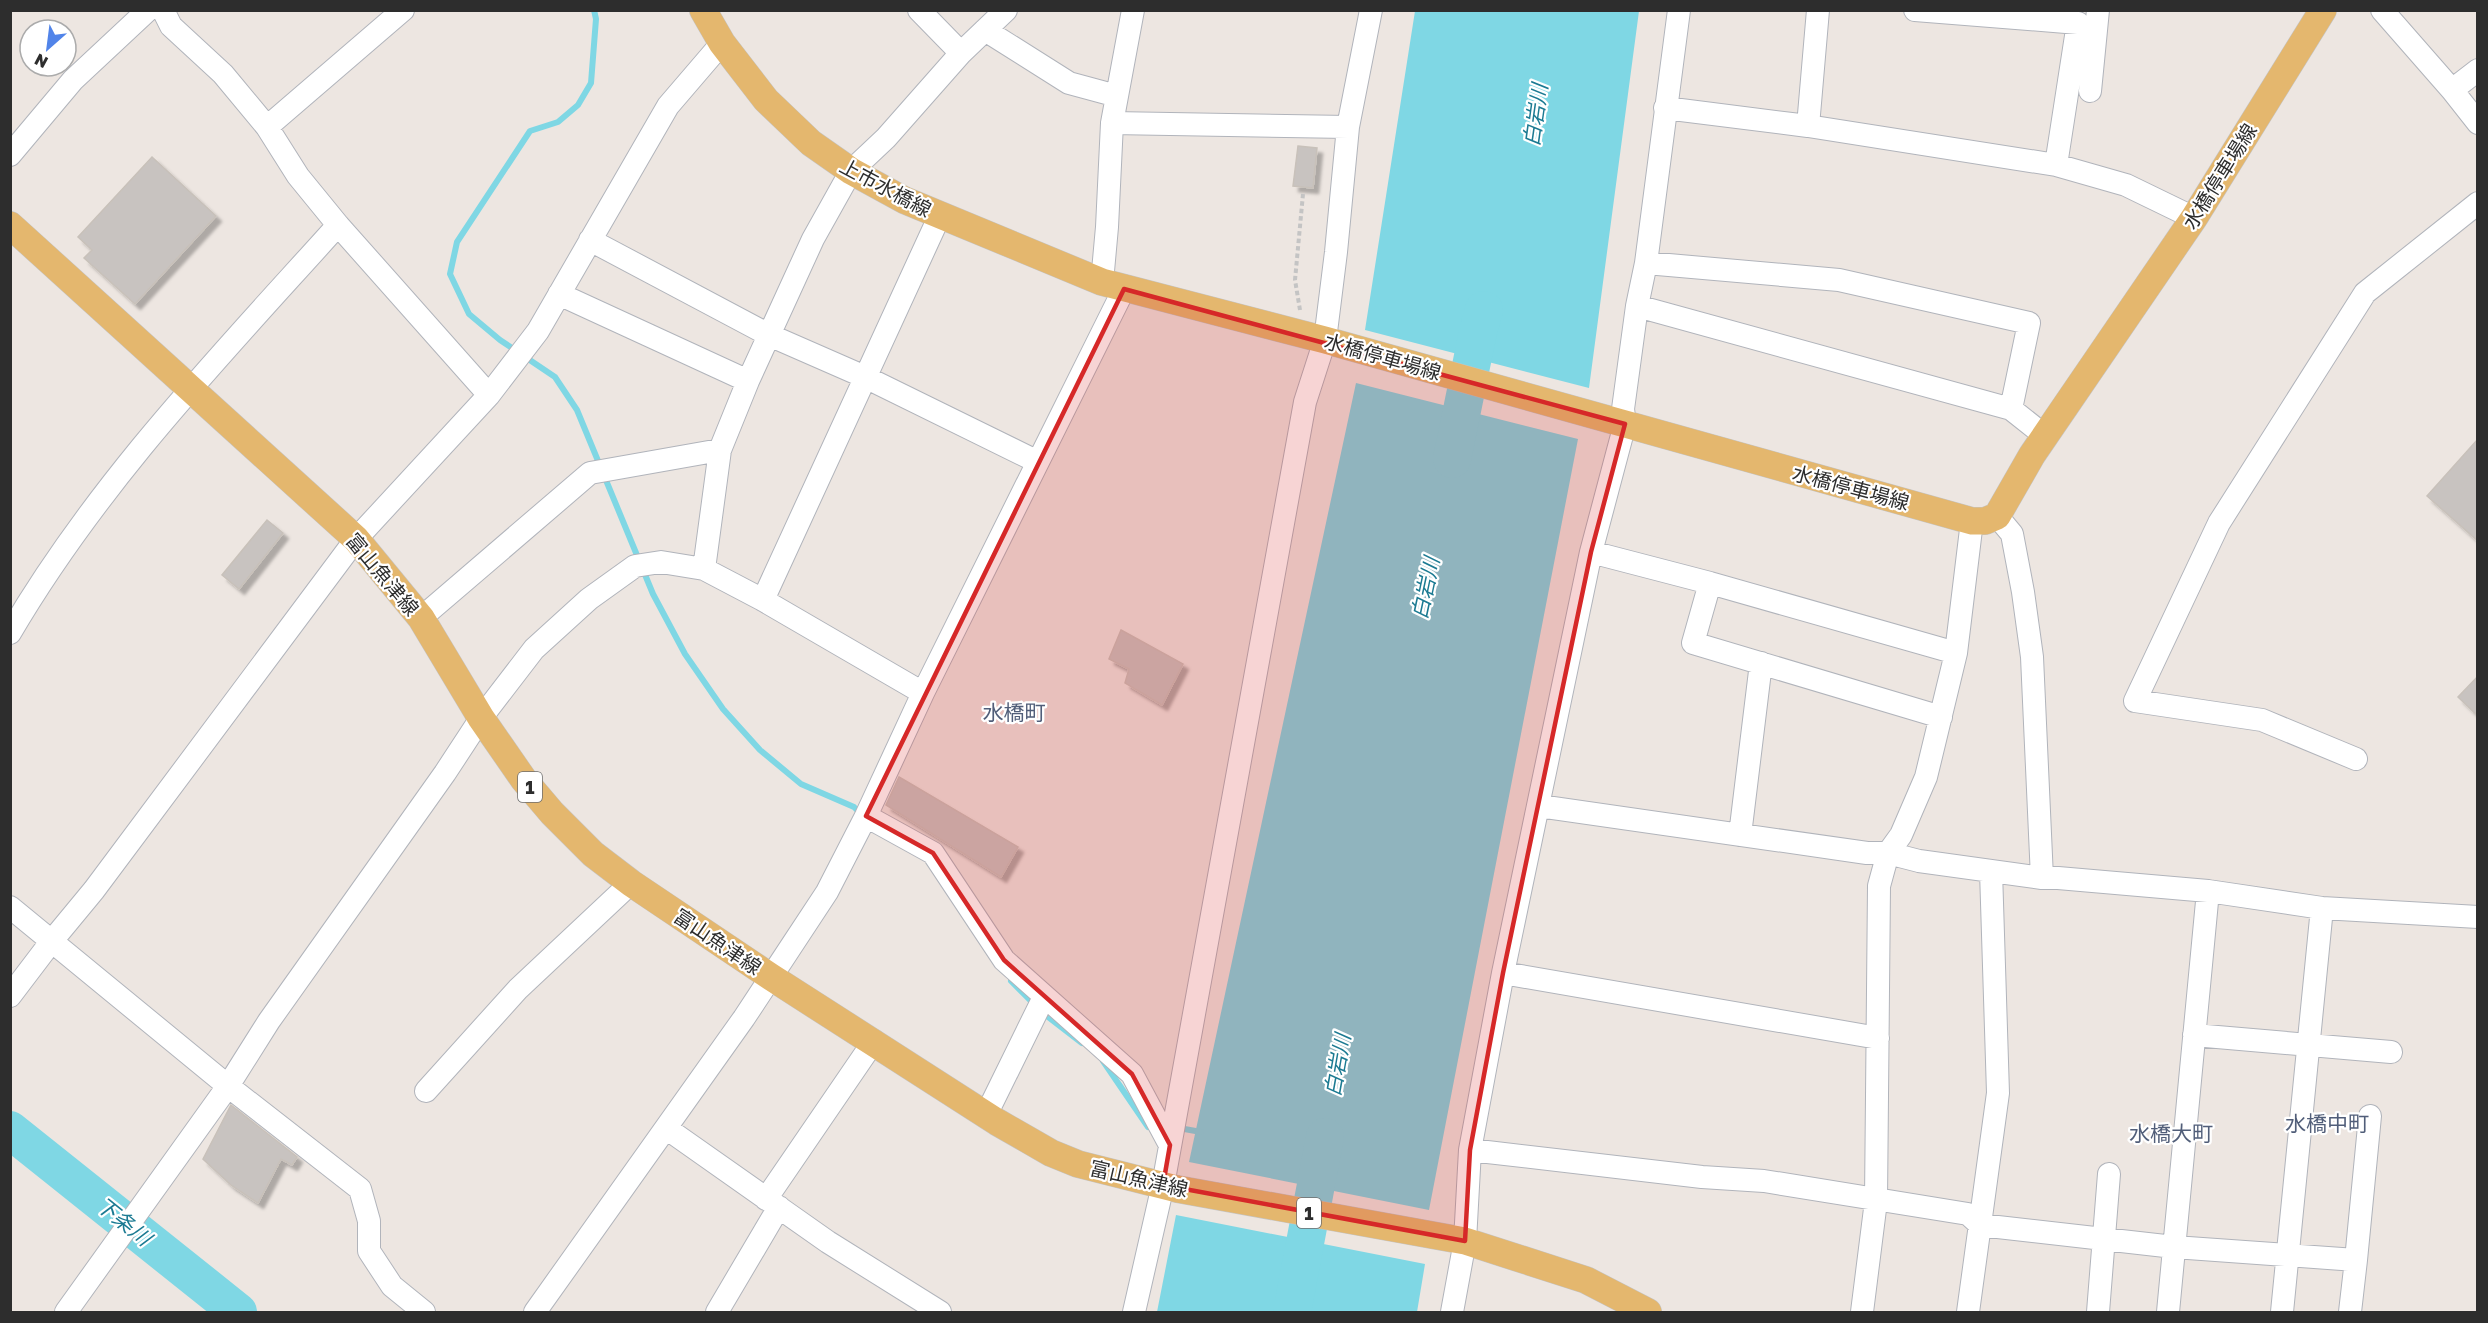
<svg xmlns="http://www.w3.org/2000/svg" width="2488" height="1323" viewBox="0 0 2488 1323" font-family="'Golos Text','Noto Sans JP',sans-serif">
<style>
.water{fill:#7fd7e4}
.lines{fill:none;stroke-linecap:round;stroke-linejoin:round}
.stream{stroke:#7fd7e4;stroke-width:6}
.river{stroke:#7fd7e4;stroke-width:38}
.building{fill:#c8c3c0;stroke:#c8c1ba;stroke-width:1.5;filter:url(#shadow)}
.minor-casing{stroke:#b1b4bb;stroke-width:24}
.major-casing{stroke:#c4c4c4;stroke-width:28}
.path{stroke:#c4c4c4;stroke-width:4;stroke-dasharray:4.5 3;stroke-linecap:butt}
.minor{stroke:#fff;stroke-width:22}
.major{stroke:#e4b76e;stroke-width:27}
.marked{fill:#d62828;fill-opacity:0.2;stroke:#d62828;stroke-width:4.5;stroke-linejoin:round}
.labels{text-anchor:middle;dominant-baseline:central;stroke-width:4.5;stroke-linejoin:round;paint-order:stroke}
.shield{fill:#fff;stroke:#6c6c6c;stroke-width:1.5}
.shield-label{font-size:18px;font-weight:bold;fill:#2d2d2d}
.street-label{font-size:20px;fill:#2d2d2d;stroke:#fff}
.water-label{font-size:21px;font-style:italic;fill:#1b7a92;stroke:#fff}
.neighbourhood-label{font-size:21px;fill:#515e79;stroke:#fff}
</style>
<defs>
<filter id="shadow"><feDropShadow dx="5.5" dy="5.5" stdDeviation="1.5" flood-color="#0004"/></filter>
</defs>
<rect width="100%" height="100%" fill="#ede6e1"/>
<!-- water -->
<path class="water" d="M1415 11H1639L1589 388 1365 330Z
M1356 383 1578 439 1429 1210 1189 1162Z
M1176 1215 1425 1264 1417 1312H1157Z"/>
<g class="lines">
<!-- stream -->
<path class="stream" d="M594 10 596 19 591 83 578 105 558 122 530 131 457 242 450 274 469 314 500 340 555 377 577 410 653 594 685 654 723 709 760 750 801 784 854 807 862 815
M1011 981 1035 1005
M1043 1013 1082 1043
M1103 1061 1148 1127
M1179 1128 1201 1132"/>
<!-- river -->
<path class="river" d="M1452 459 1478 332 1484 310
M10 1130 238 1312
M1292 1312 1325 1137"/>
</g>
<!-- building -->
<path class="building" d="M1298 146 1317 148 1313 188 1293 186Z
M152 157 216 216 135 304 84 258 92 250 78 237Z
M2478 439V541L2427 496Z
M267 520 283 533 239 589 222 575Z
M1121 630 1183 664 1162 705 1125 683 1129 669 1109 659Z
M2478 676V716L2458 697Z
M899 777 1018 847 1001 877 886 805Z
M231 1105 297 1157 292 1165 281 1159 258 1203 231 1185 203 1159Z"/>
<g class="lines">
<defs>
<path id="minor" d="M163 10 171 26 223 74 267 127 298 176 338 225 489 395
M919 10 961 53
M1915 10 2078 23 2056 165
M2382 10 2452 90 2478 123
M985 30 1069 83 1117 96
M2452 90 2478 70
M2090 91 2098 10
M1665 108 1808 126 2056 165 2126 185 2194 218
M1112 123 1348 127
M1808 126 1818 10
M267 127 403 10
M10 155 73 80 148 10
M590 240 769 335 865 377 1038 462
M1646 263 1839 280 2029 323 2011 409 2045 436
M1102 282 1107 227 1112 123 1133 10
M559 294 748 381
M1637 306 2011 409
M1997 516 2012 534 2023 592 2032 657 2042 878
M1591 552 1710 583 1956 653
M704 569 720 450 748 381 813 239 851 171 886 138 961 53 1006 10
M1710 583 1693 643 1941 717
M763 600 940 215
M421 618 590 473 720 450
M10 633C99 481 221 355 338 225
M2356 759 2262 720 2135 701 2219 523 2365 293 2478 203
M1539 806 1867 853H1888L1919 861 2042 878H2058L2208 891 2322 908 2478 917
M866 816 933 853 1004 960 1132 1074 1170 1145
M1740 835 1761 663
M10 907 228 1086 360 1189 369 1221V1251L392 1286 424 1312
M1503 973 1878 1038
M10 996 51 942 94 890 356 539 489 395 538 331 668 106 722 43
M2194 1035 2391 1052
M426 1091 518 989 631 883
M986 1115 1044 997
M666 1128 828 1242 940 1312
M1470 1150 1702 1177 1764 1181 1968 1214 1980 1225 2174 1247 2356 1260 2350 1312
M766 1199 874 1041
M2356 1260 2370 1116
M66 1312 228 1086 269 1021 445 773 481 718 534 649 589 599 635 566 661 562 704 569 763 600 923 693
M535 1312 744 1018 827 892 866 816 923 693 1124 289
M717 1312 779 1207
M1134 1312 1163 1185 1305 402 1325 340 1336 252 1348 127 1371 10
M1452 1312 1465 1241 1470 1150 1503 973 1591 552 1625 424 1623 409 1637 306 1646 263 1679 10
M1862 1312 1876 1201 1879 886 1888 853 1901 835 1926 777 1956 653 1972 521
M1968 1312 1998 1093 1991 871
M2098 1312 2109 1174
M2168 1312 2208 891
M2282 1312 2322 908"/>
<path id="major" d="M703 10 722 43 766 100 811 143 851 171 904 200 1102 282 1325 340 1972 521H1985L1997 516 2032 455 2194 218 2323 10
M10 225 356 539 421 618 481 718 524 780 552 813 593 854 631 883 771 977 997 1122 1051 1153 1078 1164 1177 1189 1465 1241 1586 1280 1648 1312"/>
</defs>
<!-- minor casing -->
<use href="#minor" class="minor-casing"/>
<!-- major casing -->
<use href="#major" class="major-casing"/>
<!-- path -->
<path class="path" d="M1300 310 1295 280 1303 194"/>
<!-- minor -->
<use href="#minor" class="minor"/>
<!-- major -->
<use href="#major" class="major"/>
</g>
<!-- marked area -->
<path class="marked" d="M1124 289 1625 424 1591 552 1503 973 1470 1150 1465 1241 1163 1185 1170 1145 1132 1074 1004 960 933 853 866 816Z"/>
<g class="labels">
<!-- shield labels -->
<g class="shield">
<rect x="518" y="772" width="24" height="30" rx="4.5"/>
<rect x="1297" y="1198" width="24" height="30" rx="4.5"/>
</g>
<g class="shield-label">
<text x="530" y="787">1</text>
<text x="1309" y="1213">1</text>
</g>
<!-- street labels -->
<g class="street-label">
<text transform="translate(2219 176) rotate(-58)">水橋停車場線</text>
<text transform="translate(886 187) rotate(28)">上市水橋線</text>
<text transform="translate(1383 356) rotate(16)">水橋停車場線</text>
<text transform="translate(1851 487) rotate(15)">水橋停車場線</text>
<text transform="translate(383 574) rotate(50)">富山魚津線</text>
<text transform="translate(718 941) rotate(34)">富山魚津線</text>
<text transform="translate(1139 1178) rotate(13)">富山魚津線</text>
</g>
<!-- water labels -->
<g class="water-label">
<text transform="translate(1535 115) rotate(-82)">白岩川</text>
<text transform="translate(1425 588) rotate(-78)">白岩川</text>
<text transform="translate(1337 1065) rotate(-80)">白岩川</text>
<text transform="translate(124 1221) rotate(39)">下条川</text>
</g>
<!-- neighbourhood labels -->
<g class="neighbourhood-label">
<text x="1014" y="712">水橋町</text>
<text x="2327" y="1123">水橋中町</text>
<text x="2171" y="1133">水橋大町</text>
</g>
</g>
<!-- border -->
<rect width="2488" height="1323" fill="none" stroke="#2d2d2d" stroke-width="24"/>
<!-- north arrow -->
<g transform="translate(48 48) rotate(208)"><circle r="28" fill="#ffffff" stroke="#ababab" stroke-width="1.5"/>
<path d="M0-4.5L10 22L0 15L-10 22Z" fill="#5184e9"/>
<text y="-9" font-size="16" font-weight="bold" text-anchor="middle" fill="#2d2d2d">N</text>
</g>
</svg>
